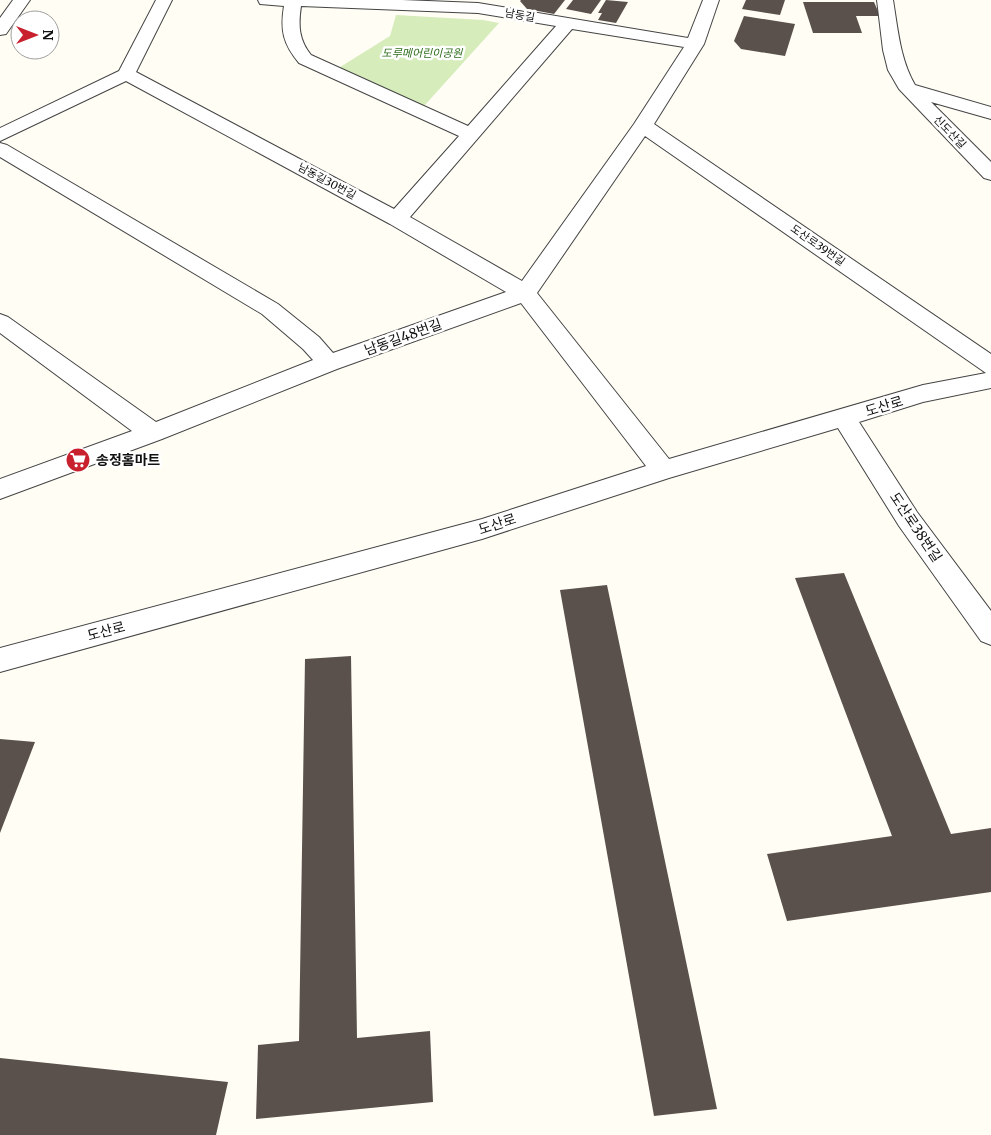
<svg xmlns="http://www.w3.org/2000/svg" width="991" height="1135" viewBox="0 0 991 1135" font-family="Merriweather,'Noto Sans KR',serif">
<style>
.green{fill:#d6ecbb}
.building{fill:#5a514c}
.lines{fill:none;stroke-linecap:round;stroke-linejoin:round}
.street-casing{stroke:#444;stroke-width:2}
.street{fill:#fff;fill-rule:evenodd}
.labels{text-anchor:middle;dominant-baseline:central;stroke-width:5;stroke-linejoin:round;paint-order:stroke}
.far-street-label{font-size:11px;fill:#111;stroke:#fff}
.far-park-label{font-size:11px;font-style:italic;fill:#2f6d1c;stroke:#fff}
.street-label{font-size:14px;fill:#111;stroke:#fff}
.poi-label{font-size:14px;font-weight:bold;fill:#111;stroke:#fff;text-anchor:start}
</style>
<rect width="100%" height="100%" fill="#fffdf4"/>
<!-- green -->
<path class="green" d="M396 15 483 20 499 23 424 106 337 69 390 36Z"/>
<!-- building -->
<path class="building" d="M521 0H565L554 14 527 9 520 1Z
M573 0H601L591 14 566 9Z
M606 0 628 2 616 23 598 20 602 13H598Z
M746 0H785L780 15 742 9Z
M803 2H874L880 16H856L862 33H813Z
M744 16 795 24 785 56 741 49 734 41Z
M844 573 951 834 991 828V892L787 921 767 854 892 836 795 578Z
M607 585 717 1109 654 1116 560 590Z
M351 656 357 1038 430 1031 433 1102 256 1119 258 1045 299 1041 305 659Z
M0 739 35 742 0 833Z
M0 1058 228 1082 216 1135H0Z"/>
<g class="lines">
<defs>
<path id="street" d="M13 0H30L6 34 0 35V18Z
M156 0H172L136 72 394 209 459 136 299 63C283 44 280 30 284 6L260 4 258 0H402L478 3 688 38 703 0H719L704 44 654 124 991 354V388L923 402 859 422 917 512 991 611V645L981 641 899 526 838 428 669 478 482 539 0 672V648L482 519 646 466 521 303 337 369 162 439 0 499V479L132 431 0 333V314L8 317 156 422 313 360 303 349 262 314 0 157V143L7 145 278 304 319 337 333 353 506 292 390 224 126 81 0 141V128L119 71ZM301 6 478 13 556 26 468 126 311 55C299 40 298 26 301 6ZM572 29 684 47 634 124 522 281 410 217ZM645 136 986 373 923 385 669 459 537 293Z
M877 0H893C898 30 900 59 915 85L991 107V119L931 102 991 162V180L984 178 899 89 888 70 883 50Z"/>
</defs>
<!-- street casing -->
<use href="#street" class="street-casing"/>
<!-- street -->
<use href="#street" class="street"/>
</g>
<!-- icons -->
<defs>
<symbol id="supermarket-disc" viewBox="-11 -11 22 22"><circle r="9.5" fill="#c9202d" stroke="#fff"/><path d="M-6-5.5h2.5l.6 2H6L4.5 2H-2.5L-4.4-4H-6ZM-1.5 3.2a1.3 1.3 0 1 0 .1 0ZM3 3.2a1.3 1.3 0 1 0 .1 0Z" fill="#fff"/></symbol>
</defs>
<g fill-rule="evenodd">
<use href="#supermarket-disc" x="64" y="446" width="28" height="28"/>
</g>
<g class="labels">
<!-- far-street labels -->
<g class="far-street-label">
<text transform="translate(520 15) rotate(10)">남동길</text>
<text transform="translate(950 132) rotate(46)">신도산길</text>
<text transform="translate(327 181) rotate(28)">남동길30번길</text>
<text transform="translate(818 245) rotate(35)">도산로39번길</text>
</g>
<!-- far-park labels -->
<g class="far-park-label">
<text x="422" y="53">도루메어린이공원</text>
</g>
<!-- street labels -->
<g class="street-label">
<text transform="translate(403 337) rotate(-20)">남동길48번길</text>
<text transform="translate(884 406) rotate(-17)">도산로</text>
<text transform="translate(497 524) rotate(-18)">도산로</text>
<text transform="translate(916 527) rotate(56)">도산로38번길</text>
<text transform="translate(106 631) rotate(-15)">도산로</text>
</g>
<!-- poi labels -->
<g class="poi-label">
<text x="96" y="460">송정홈마트</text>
</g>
</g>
<!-- north arrow -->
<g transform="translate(35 35) rotate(90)"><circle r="24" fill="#ffffff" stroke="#a0a0a0"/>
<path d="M0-4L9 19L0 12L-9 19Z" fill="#c9202d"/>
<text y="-8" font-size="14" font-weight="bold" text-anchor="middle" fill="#111111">N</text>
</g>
</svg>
